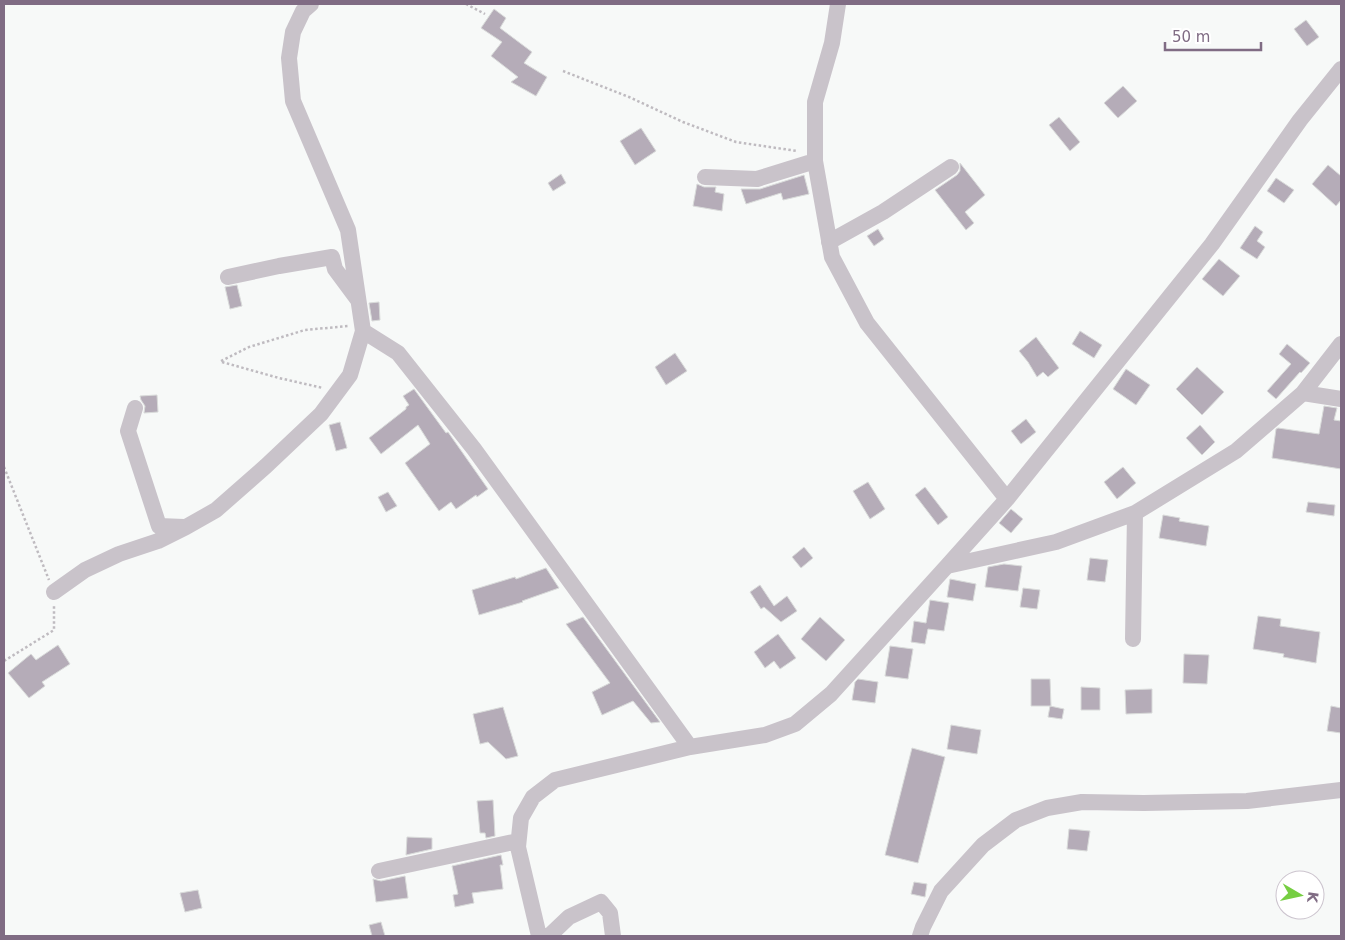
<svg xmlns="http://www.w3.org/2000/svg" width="1345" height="940" viewBox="0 0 1345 940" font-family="'DejaVu Sans',sans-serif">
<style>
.building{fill:#b5acb8;stroke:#d9dbda}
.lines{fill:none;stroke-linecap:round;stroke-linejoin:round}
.path{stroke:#bfbbc0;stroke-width:2.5;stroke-dasharray:2.5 2.5;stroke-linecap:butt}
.minor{stroke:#c9c3ca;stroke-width:16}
</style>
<rect width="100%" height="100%" fill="#f7f9f8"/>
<!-- building -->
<path class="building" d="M494 9 506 18 500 28 532 52 524 63 547 77 536 96 511 82 518 77 491 56 502 42 481 28Z
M1306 20 1319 37 1307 46 1294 29Z
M1123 86 1137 101 1118 118 1104 103Z
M1059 117 1080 142 1070 151 1049 125Z
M641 128 656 151 635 165 620 141Z
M960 163 985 195 965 212 974 223 966 230 935 190 957 175 960 171Z
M1328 165 1341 176V200L1336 206 1312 184Z
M561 174 566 183 553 191 548 183Z
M804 175 809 194 783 200 781 193 746 204 741 189H760Z
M1276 178 1294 190 1284 203 1267 191Z
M697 184 704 187H716L715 192 724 194 722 211 693 206Z
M1255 226 1263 232 1257 241 1265 247 1257 259 1240 248Z
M878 229 884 239 874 246 867 236Z
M1219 259 1240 276 1223 296 1202 279Z
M237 285 242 306 230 309 225 287Z
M379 302 380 320 372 321 369 303Z
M1080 331 1102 345 1094 358 1072 344Z
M1036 337 1059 368 1048 377 1043 372 1037 377 1028 362 1019 351Z
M1287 344 1310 363 1301 373 1300 372 1276 399 1267 391 1291 364 1279 354Z
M675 353 687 371 666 385 655 367Z
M1197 367 1224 392 1202 415 1176 389Z
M1126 369 1150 385 1136 405 1113 389Z
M414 389 446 433 448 432 488 489 477 497 476 495 456 509 451 502 439 511 405 463 430 444 418 425 381 454 369 438 406 409V407L409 405 403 396Z
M157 395 158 412 144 413 145 406 141 400 140 396Z
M1324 406 1337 408 1334 420 1341 421V469L1272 458 1276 429 1278 428 1319 434Z
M1026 419 1036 432 1021 444 1011 431Z
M340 422 347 448 336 451 329 425Z
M1200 425 1215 442 1202 455 1186 438Z
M1123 467 1136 483 1117 499 1104 482Z
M868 482 885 509 870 519 853 491Z
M925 487 948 517 938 525 915 495Z
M388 492 397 506 386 512 378 497Z
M1308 502 1335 505 1334 516 1306 512Z
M1011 509 1023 519 1011 533 999 523Z
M1163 515 1180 518 1179 521 1209 526 1206 546 1159 538Z
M804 547 813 558 801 568 792 557Z
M1090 558 1108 560 1105 582 1087 580Z
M1004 564 1022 566 1018 591 985 587 988 567Z
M546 568 559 588 522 601 523 602 479 615 472 590 515 577 516 579Z
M950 579 976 584 973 601 947 597Z
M760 585 774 606 787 596 797 611 781 622 764 607 761 609 750 592Z
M1023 588 1040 590 1037 609 1020 607Z
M930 600 949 603 944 631 928 629 925 644 911 642 914 621 926 623Z
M1258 616 1281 619 1280 626 1320 632 1316 663 1283 657 1284 654 1253 649Z
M583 617 660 722 651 723 633 701 602 715 592 692 610 683 566 624Z
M820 617 845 640 826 661 801 639Z
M778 634 796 658 780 669 774 661 765 668 754 652Z
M58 645 70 664 42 682 45 686 29 698 8 673 31 654 36 660Z
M890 646 913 649 908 679 885 676Z
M1184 654 1209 655 1207 684 1183 683Z
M858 679 878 682 875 703 852 700 855 682Z
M1031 679H1050L1051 706H1031Z
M1081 687 1100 688V710H1081Z
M1152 689V713L1126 714 1125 690Z
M1050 706 1064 709 1062 719 1048 717Z
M1331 706 1341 708V733L1327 731Z
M503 707 518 756 506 759 488 742 480 744 473 714Z
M951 725 981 730 977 754 947 749Z
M912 748 945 757 918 863 885 855Z
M493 800 495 836 486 838 485 833H480L477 801Z
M1069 829 1090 831 1087 851 1067 849Z
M407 837 432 838V849L406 855Z
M501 855 503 865H500L503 889 472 893 474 903 455 907 453 895 458 894 452 866Z
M405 876 408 898 376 902 373 879 381 881Z
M914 882 927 884 925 897 911 894Z
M198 890 202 908 185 912 180 893Z
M381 922 385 936H372L369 925Z"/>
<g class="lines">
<!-- path -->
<path class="path" d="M466 4 485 14
M563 71 629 97 683 122 736 142 797 151
M221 361 249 347 305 330 348 326
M222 362 279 378 323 388
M4 467 49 580
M4 661 54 630V604"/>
<!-- minor -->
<path class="minor" d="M838 4 832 43 815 102V161L832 257 867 323 1007 499
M705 177 757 179 815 161
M829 242 883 212 951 167
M228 277 279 266 332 257 335 269 358 300
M363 331 398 353 474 449 690 747
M1303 393 1341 399
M135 408 128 431 159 526 184 527
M947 566 1056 542 1135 513 1236 451 1303 393 1341 344
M54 592 85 570 119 554 158 541 186 527 216 510 266 466 321 414 350 375 363 331 348 230 293 101 289 58 293 32 303 11 311 4
M1133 639 1135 513
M379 871 518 841
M539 936 518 847 521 818 533 797 555 780 690 747 765 735 795 724 831 694 947 566 1007 499 1212 244 1300 120 1341 69
M549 936 569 917 601 902 610 913 613 936
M920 936 923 927 941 891 983 845 1016 820 1047 808 1082 802 1144 803 1247 801 1341 790"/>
</g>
<!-- border -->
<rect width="1345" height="940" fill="none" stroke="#806c84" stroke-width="10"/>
<!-- north arrow -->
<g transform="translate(1300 895) rotate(99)"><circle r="24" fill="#ffffff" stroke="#ccc4ce"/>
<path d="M0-4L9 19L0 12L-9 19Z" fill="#76ce42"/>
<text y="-8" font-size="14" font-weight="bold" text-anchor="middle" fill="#806c84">K</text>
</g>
<!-- scale -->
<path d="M1165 42v8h96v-8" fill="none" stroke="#806c84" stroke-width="2.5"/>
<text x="1172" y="42" font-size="15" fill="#806c84" stroke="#ffffff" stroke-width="4" paint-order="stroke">50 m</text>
</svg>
